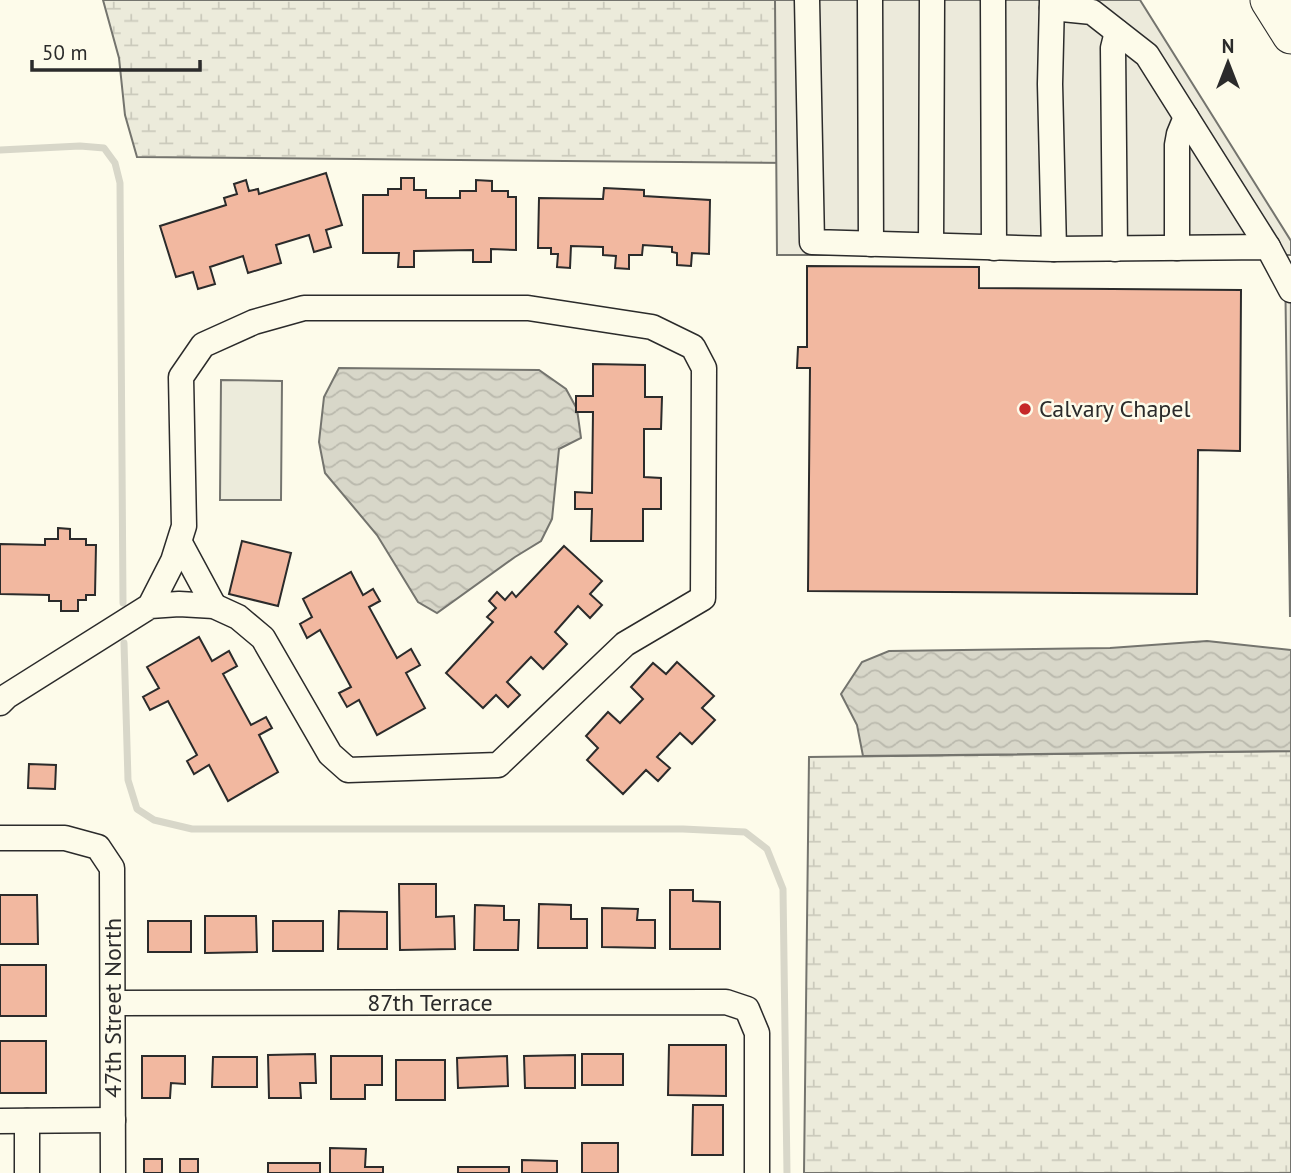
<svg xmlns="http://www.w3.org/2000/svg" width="1291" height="1173" font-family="'PT Sans',sans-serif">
	<defs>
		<pattern id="wetland-marsh" width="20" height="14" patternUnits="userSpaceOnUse" patternTransform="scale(1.75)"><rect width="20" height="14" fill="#ecebdb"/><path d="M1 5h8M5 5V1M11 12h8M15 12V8" fill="none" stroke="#cbcabc"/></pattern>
		<pattern id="water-waves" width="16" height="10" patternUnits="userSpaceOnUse" patternTransform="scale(1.75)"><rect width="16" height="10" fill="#d8d7c9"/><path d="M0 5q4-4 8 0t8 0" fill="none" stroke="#bab9ad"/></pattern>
	</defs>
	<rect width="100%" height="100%" fill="#fdfbea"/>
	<g fill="url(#wetland-marsh)" stroke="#74746e" stroke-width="2">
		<path d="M103,0H792L796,163L137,157L125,115L119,58Z"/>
		<path d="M1291,751V1173H804L809,757Z"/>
	</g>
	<path fill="#ecebdb" stroke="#74746e" stroke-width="2" d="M221,380L282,381L281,500H220Z"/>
	<g fill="#eceadb" stroke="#74746e" stroke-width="2">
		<path d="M775,0H1140L1291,241V255H777Z"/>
		<path d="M1285,263H1291L1290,617Z"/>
	</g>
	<g fill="url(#water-waves)" stroke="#74746e" stroke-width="2">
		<path d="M339,368L539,370L566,389L577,409L581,438L559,449L552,519L541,541L515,557L437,613L418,602L377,535L325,473L319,442L324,397Z"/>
		<path d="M1207,641L1291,650V751L863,756L857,725L841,694L862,662L889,651L1110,648Z"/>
	</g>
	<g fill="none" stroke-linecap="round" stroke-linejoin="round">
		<g stroke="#d8d7c9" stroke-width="7">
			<path d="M0,150L80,146L104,148L115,163L120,183L123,603"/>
			<path d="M124,643L128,780L137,809L154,820L192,829H683L745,832L767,849L783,889L787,1173"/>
		</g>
	</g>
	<g fill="#f2b8a0" stroke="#2b2b2b" stroke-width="2">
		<path d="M326,173L342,225L326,230L331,247L314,252L309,235L276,245L281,263L248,273L243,256L210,267L215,284L198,289L193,272L176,277L160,226L226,205L224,198L237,194L234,184L246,180L249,191L258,189L259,194Z"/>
		<path d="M401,178H414V190H426V198H460V191H476V180L492,181V191H508V197H516V250L491,249V262H473V250L414,251V267H398L399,253H363V195H388V189H401Z"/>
		<path d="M604,188L644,190V196L710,200L709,254L692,253L691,266L677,265V253L672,252V247L643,245L642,255H629V269L615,268L616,256L603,255V247L571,246L570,268L557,267L558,254H551V248H538L539,198L603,199Z"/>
		<path d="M807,266L979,267V288L1241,290L1240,451L1198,450L1197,594L808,591L810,368H797L798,347H807Z"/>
		<path d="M593,364L645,365V397H662L661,429H644V477L661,478V509H643V541H591L592,509H575V492L592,493L593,412H576V396H593Z"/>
		<path d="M58,528L70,529V539H86V545H96L95,595H86V600H78V611H61V601H49V595L0,594V544L45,545V539H58Z"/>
		<path d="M242,541L291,553L278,606L229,594Z"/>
		<path d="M564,546L602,581L590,594L602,605L590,618L578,606L555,632L567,644L543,669L531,657L507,682L520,695L508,707L496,695L483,708L446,673L493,622L487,617L496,608L489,601L497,592L505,600L512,592L516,597Z"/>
		<path d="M351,572L363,595L373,589L380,601L369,607L397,658L411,649L420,665L406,673L425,708L377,735L359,700L347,707L339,693L351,687L320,630L307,638L300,624L312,617L303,599Z"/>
		<path d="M199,637L212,661L229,651L237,666L223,674L251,725L266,717L272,728L259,735L278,772L228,801L209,765L194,774L187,761L197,755L168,701L150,710L143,697L159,688L147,667Z"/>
		<path d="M677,662L714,696L702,708L715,720L692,744L680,733L657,757L670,768L658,781L646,770L623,794L587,760L598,748L586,736L608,712L620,723L643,699L631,687L653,663L666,674Z"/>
		<path d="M29,764L56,765L55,789L28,788Z"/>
		<path d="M399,884H436V917L454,916L455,949L400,950Z"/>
		<path d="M670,890H693V901L720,902V949H670Z"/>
		<path d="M0,895H37L38,944H0Z"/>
		<path d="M539,904L571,905V919H587V948H538Z"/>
		<path d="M475,905L504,906V920H519L518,950H474Z"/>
		<path d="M602,908L638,909L637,920H655V948L602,947Z"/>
		<path d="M339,911L387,912V949H338Z"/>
		<path d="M205,916H256L257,952L205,953Z"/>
		<rect x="148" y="921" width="43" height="31"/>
		<rect x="273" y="921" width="50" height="30"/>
		<rect x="0" y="965" width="46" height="51"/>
		<rect x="0" y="1041" width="46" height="52"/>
		<path d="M669,1045H726V1096L668,1095Z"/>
		<path d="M315,1054L316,1083H300L301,1098H269L268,1055Z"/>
		<rect x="582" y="1054" width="41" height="31"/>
		<path d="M575,1055V1088H525L524,1056Z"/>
		<path d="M142,1056H185V1084L171,1083L170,1098H142Z"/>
		<path d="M331,1056H382V1085H365V1099H331Z"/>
		<path d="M507,1056L508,1086L458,1088L457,1058Z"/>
		<path d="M213,1057H257V1087H212Z"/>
		<rect x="396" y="1060" width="49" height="40"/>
		<path d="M693,1105H723V1155H692Z"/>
		<rect x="582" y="1143" width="36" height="30"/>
		<path d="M330,1148L366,1149L365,1167H383V1173H330Z"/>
		<rect x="144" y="1159" width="18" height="14"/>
		<rect x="180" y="1159" width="18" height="14"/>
		<path d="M522,1160L557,1161V1173H522Z"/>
		<rect x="268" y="1163" width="52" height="10"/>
		<rect x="458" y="1167" width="51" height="6"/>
	</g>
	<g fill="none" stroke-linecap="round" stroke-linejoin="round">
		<defs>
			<g id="minor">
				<path d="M807,0L812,242L1054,249L1268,247L1291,290"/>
				<path d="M870,0L871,244"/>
				<path d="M993,0L994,248"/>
				<path d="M1052,0L1050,84L1054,249"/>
				<path d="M1052,8L1092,12L1147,55L1268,247"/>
				<path d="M931,245L932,0"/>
				<path d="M1177,248V145L1179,134L1186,117"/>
				<path d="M1115,249L1113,48L1117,32"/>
				<path d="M180,543L214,606"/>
				<path d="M0,703L7,696L150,606L173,561L184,526L181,377L203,345L254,322L304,308H528L652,327L693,347L704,368L703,598L625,644L498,765L348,770L330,754L263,638L238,617L214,606L179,604L150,606"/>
				<path d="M0,838H65L98,847L112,868L113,1173"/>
				<path d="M113,1003L726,1002L747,1009L757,1033V1173"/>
				<path d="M0,1121L113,1120"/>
				<path d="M27,1121V1173"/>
			</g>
			<path id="highway" d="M1269,0L1291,35"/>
		</defs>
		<use href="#minor" stroke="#2b2b2b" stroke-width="27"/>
		<use href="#highway" stroke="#2b2b2b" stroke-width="39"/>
		<use href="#minor" stroke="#fdfbea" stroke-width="24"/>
		<use href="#highway" stroke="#fdfbea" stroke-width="37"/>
	</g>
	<circle fill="#c62828" stroke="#fdfbea" stroke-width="2.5" cx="1025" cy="409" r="7"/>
	<g text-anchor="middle" stroke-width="5" stroke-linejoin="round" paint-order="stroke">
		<g font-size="24" fill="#2b2b2b" stroke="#fdfbea" text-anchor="start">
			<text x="1039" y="417">Calvary Chapel</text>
		</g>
		<g font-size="24" fill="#2b2b2b" stroke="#fdfbea">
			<text x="430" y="1011">87th Terrace</text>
			<text transform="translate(113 1008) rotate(-90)" y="8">47th Street North</text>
		</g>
	</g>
	<g transform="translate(1228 63)" stroke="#fdfbea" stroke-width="5" paint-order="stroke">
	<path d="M0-5L12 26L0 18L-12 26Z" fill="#2b2b2b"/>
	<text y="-10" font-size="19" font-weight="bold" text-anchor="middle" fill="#2b2b2b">N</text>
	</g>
	<path d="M32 60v10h168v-10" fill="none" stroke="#2b2b2b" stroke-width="3.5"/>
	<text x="42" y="60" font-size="21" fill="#2b2b2b" stroke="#fdfbea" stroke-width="5" paint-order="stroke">50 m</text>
</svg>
